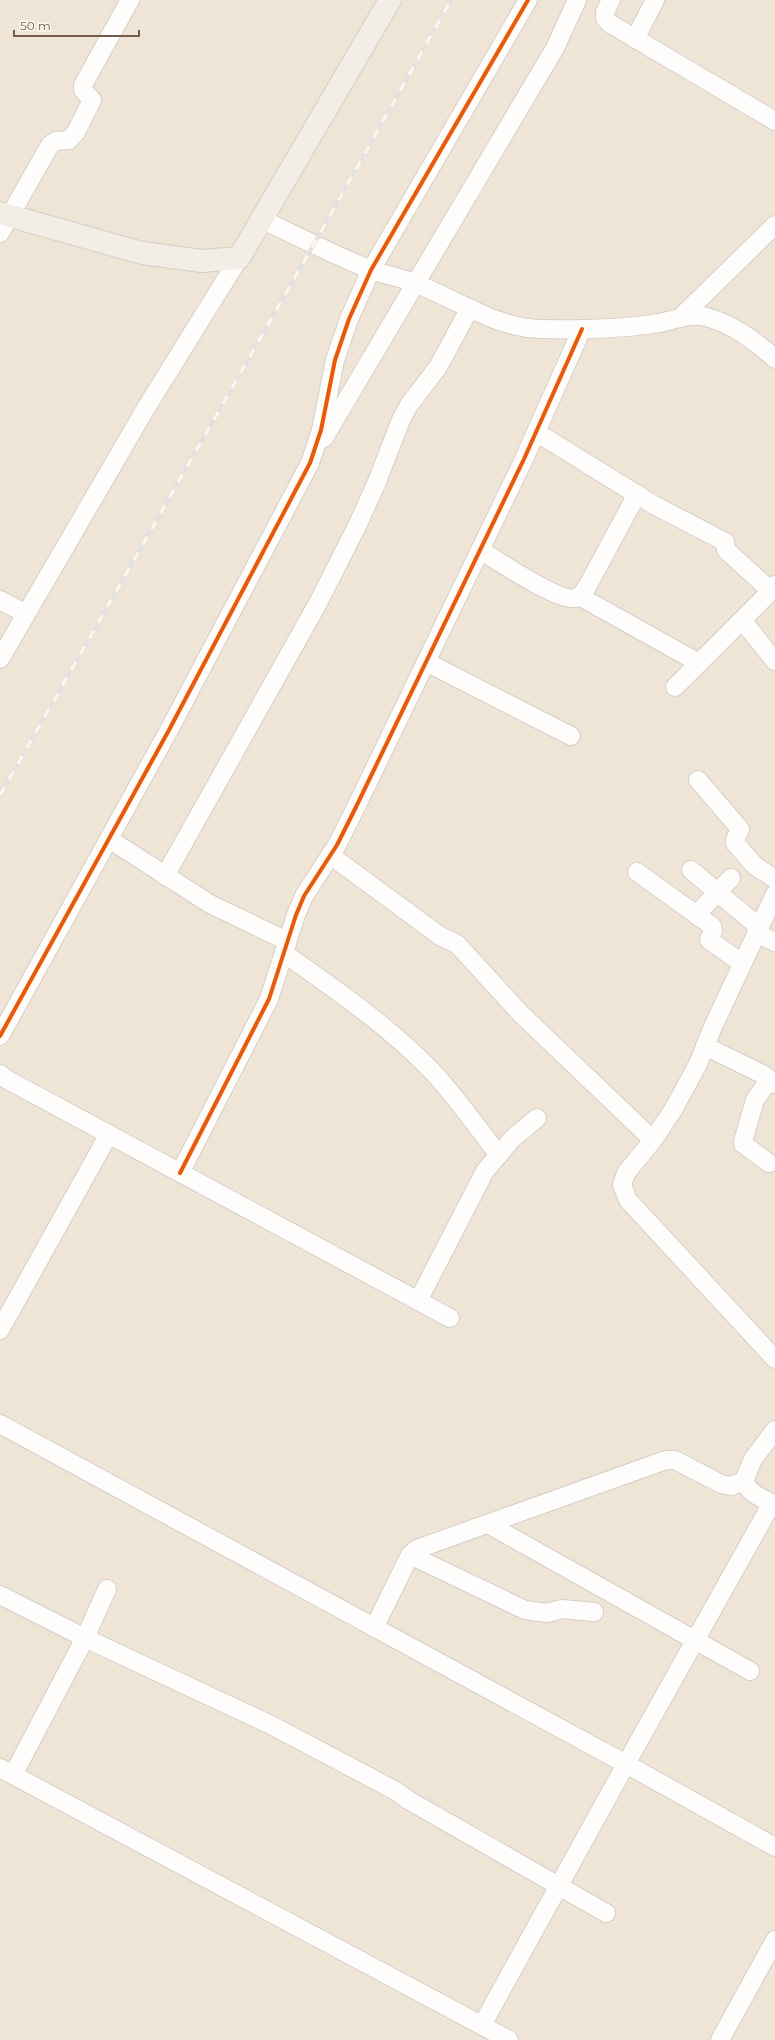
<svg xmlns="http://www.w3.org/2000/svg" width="775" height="2040" font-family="Montserrat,sans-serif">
	<rect width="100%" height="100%" fill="#f6f2e9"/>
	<rect fill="#efe5d7" x="0" y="0" width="775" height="2040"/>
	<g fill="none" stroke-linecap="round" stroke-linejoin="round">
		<defs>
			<g id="minor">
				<path d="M611,0L605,12V18L609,23L775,121"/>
				<path d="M635,39L655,0"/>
				<path d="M261,219C297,236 334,255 371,270C385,275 400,277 414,283C454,298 498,329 541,329C579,330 622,329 659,323C674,320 691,313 706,317C731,323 757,342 775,359"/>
				<path d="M0,233L50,145L56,141L69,140L76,132L92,100L83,90V85L130,0"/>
				<path d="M681,317L775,225"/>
				<path d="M536,432L652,504L725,542L726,550L771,591"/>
				<path d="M324,438L555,48L577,0"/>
				<path d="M480,550C496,560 561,603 576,598C582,596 584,591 587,587L637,494"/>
				<path d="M579,596L699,663"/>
				<path d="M0,600L26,614"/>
				<path d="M742,620L775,661"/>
				<path d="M0,659L146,408L239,258"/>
				<path d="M426,662L571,736"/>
				<path d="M675,687L771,591L775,585"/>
				<path d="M698,780L740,829L735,840V843L755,866L775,879"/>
				<path d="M109,839L210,904L287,941"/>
				<path d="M330,855L440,936L457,944L521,1014L653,1140"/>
				<path d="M691,870L759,927"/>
				<path d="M637,872L712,926L713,931L709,940L742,963"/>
				<path d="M165,876L318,603L358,524L376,484L401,420L409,405L438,367L470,308"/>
				<path d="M775,894L712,1029L698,1064L673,1110L653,1140L626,1173L622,1185L628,1200L775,1359"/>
				<path d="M696,915L731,878"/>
				<path d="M756,933L775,942"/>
				<path d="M284,953C334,989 386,1024 430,1069C455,1095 476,1126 499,1155"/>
				<path d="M0,1036L169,730L310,463L321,430L335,360L349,319L371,270L528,0"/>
				<path d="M705,1046L764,1075L775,1084"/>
				<path d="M0,1074L6,1079L450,1318"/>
				<path d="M769,1163L743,1144V1141L755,1100L769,1080"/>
				<path d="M180,1173L269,999L296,915L304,896L337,845L355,809L524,459L582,329"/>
				<path d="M418,1301L485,1171L512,1139L537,1118"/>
				<path d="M0,1330L109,1134"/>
				<path d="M0,1424L626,1764L775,1847"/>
				<path d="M775,1430L753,1459L744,1481C750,1495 763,1498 775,1505"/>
				<path d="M488,1524L750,1671"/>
				<path d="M410,1555L525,1610L547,1613L562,1609L594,1612"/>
				<path d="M0,1595L85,1638L271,1725L394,1790L410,1801L606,1913"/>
				<path d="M374,1628L410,1555L417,1549L666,1460H675L721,1484L731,1486L744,1481"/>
				<path d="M0,1768L509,2040"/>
				<path d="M13,1775L85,1638L107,1589"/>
				<path d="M482,2025L626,1764L772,1503"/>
				<path d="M720,2040L775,1940"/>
			</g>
			<path id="major" d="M0,213L142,253L202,261L239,258L390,0"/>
		</defs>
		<use href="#minor" stroke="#d5cfc8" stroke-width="20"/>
		<use href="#major" stroke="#d5cdc5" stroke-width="24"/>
		<use href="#minor" stroke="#fefdfc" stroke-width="18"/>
		<use href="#major" stroke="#f2eee5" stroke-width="22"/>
		<defs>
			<path id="rail" d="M0,795L314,244L451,0"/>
		</defs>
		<use href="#rail" stroke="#e4e1e4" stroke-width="4.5"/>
		<use href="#rail" stroke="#fef8ea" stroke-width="3" stroke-dasharray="9" stroke-linecap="butt"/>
		<defs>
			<g id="cycleway">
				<path d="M0,1036L169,730L310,463L321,430L335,360L349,319L371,270L528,0"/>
				<path d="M180,1173L269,999L296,915L304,896L337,845L355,809L524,459L582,329"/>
			</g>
		</defs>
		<use href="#cycleway" stroke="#fef8ea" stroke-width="6"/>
		<use href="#cycleway" stroke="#e8590c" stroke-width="4"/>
	</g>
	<path d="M14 30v6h125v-6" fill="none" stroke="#725c4b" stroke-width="2"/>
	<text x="20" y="30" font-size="12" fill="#725c4b" stroke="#fef8ea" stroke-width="3" paint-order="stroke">50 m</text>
</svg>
